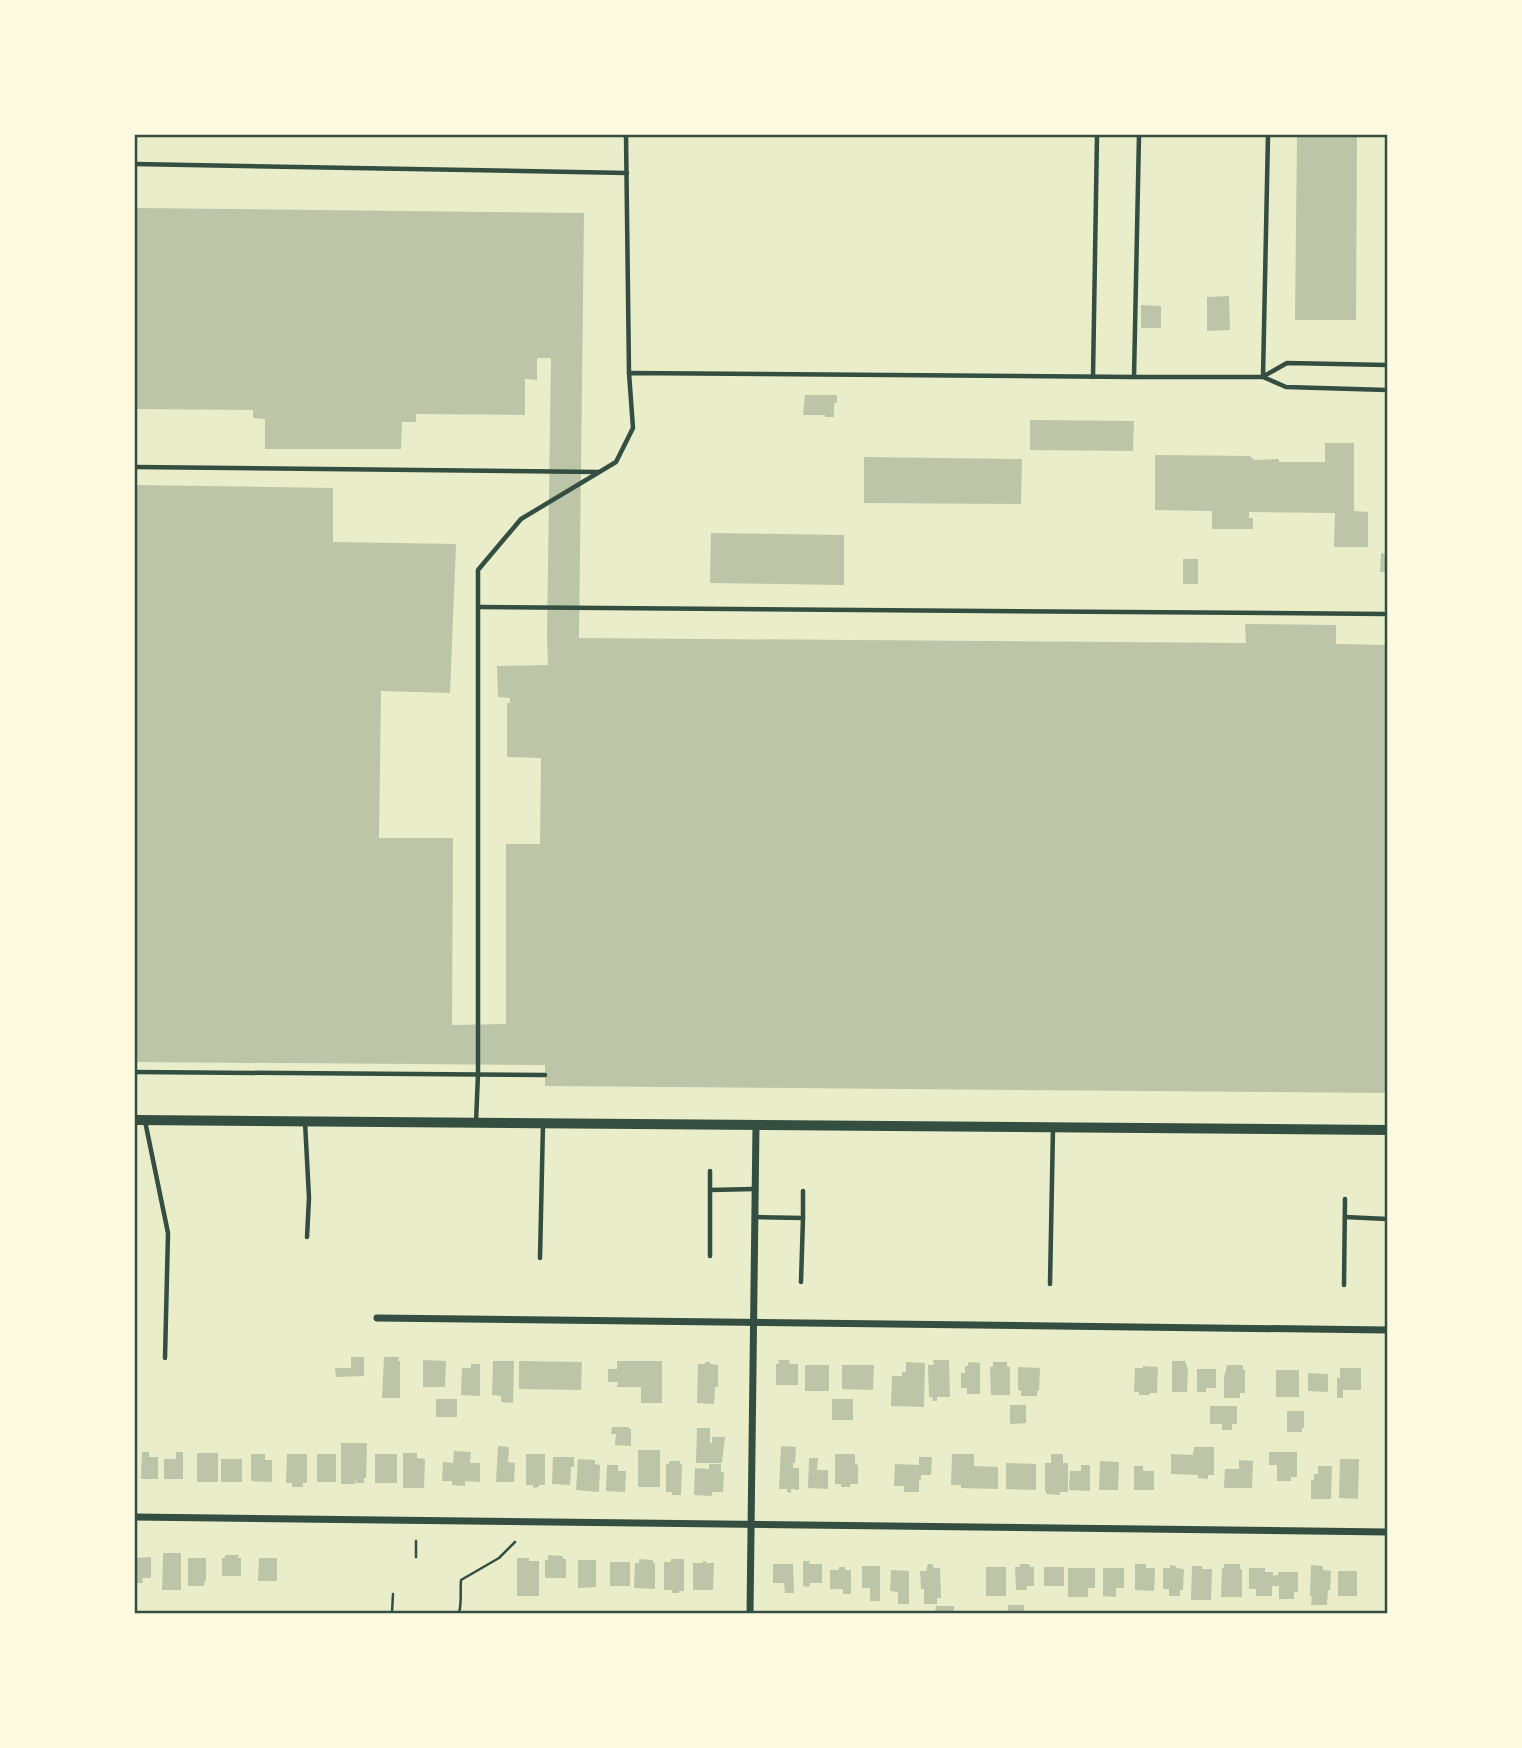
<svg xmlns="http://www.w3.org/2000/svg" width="1522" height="1748" font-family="'Asap Condensed',sans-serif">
	<rect width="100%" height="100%" fill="#e9edc9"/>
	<g fill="#bcc5a7">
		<path d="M1297,135H1357L1356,320H1295Z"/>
		<path d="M135,208L584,213L579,638L1246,643L1245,624L1336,625V644L1387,645V1093L545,1086V1065L135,1062V485L333,488V542L456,544L450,693L381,691L379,838H453L452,1025L506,1024V844H540L541,758L507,757V703H510V698L498,697L497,666L548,665L547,637L551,358H537V380L525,379V415L416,414V422H402L401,449H265V419L253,418V410L135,409Z"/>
		<path d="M1229,296L1230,330L1207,331V297Z"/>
		<path d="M1141,305L1161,306V328H1141Z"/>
		<path d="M805,395H837V403H834V417H825V415H803Z"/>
		<path d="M1030,420L1134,421L1133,451L1030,450Z"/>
		<path d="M1325,443H1354V511L1368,512V547H1334L1335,513L1249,512V518H1253V529H1212V511L1155,510V455L1250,456L1254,460L1279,459V462H1325Z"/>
		<path d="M864,457L1022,459L1021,504L864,503Z"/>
		<path d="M711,533L844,535V585L710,583Z"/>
		<path d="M1381,553L1387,554V572H1380Z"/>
		<rect x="1183" y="559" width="15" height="25"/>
		<path d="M351,1357H364V1376L336,1377L335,1368H351Z"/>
		<path d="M384,1357H399L398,1361H400V1398H382Z"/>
		<path d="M423,1360L446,1361L445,1387H423Z"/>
		<path d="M778,1360H789L790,1364H798V1385H776V1364H779Z"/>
		<path d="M933,1360H949L950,1397H937V1401H933L932,1397H929L928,1365H934Z"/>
		<path d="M493,1361H514L513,1403L501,1402V1396L492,1395Z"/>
		<path d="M519,1361L582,1362L581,1390L519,1389Z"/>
		<path d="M617,1361H662V1403H641V1387H617L618,1382H608V1369H617Z"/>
		<path d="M1172,1361H1185L1188,1370L1187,1392H1172Z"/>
		<path d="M705,1362H710V1364L718,1365V1387H715L714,1404L697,1403L698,1364H705Z"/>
		<path d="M906,1362L925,1363L924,1407L891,1406L892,1376H902V1372H906Z"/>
		<path d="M968,1362L980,1363V1394H967V1388H961V1373H965V1366H968Z"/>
		<path d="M993,1362H1007V1367H1010V1395H991L990,1367H993Z"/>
		<path d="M471,1364H480V1396L461,1395L462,1368H471Z"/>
		<rect x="805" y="1365" width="24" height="26"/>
		<path d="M842,1365H874L873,1390L842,1389Z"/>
		<path d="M1227,1365H1243V1370L1245,1369V1393H1240V1398H1224V1377Z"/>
		<path d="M1143,1366L1158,1367L1157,1393H1150L1149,1395H1139V1392H1134L1135,1368H1143Z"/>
		<path d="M1018,1367L1040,1368L1039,1391H1037V1396H1021V1391L1018,1390Z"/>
		<path d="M1340,1368H1361V1390H1343V1398H1337V1378H1340Z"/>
		<path d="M1197,1369H1216V1388H1206V1392H1197Z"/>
		<rect x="1276" y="1370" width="23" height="27"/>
		<path d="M1308,1373L1328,1374V1392L1308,1391Z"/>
		<rect x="436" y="1399" width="21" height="18"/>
		<rect x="832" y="1399" width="21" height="21"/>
		<path d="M1010,1405H1026V1423L1010,1424Z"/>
		<path d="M1210,1406H1237V1424H1232V1430H1222V1424H1210Z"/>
		<path d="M1287,1411H1304V1428L1302,1427V1432H1287Z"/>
		<path d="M612,1427H629V1429H631V1446L615,1445L616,1434H611Z"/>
		<path d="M697,1428H710V1443H712V1437H725L722,1463H696Z"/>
		<path d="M341,1443H367L366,1478H364V1483H356V1477L355,1484H341Z"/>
		<path d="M498,1446L509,1447L508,1462L515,1463L514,1482H496Z"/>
		<path d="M781,1446L796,1447L795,1463H793V1468H799V1490L791,1489V1493L787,1492V1489H779Z"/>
		<path d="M1194,1447H1214V1475H1208V1479L1198,1478V1475L1171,1474V1454L1193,1455Z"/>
		<rect x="638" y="1450" width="22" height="37"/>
		<path d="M454,1451L471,1452L470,1463H480V1482L465,1481V1486L452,1485V1481H442L443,1462L453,1463Z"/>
		<path d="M142,1452H149V1457H158V1479H141Z"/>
		<path d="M176,1452H183V1479H164V1459H176Z"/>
		<path d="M1269,1452H1297V1477H1291V1481H1277V1465H1269Z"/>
		<rect x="197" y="1453" width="21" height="29"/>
		<path d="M403,1453H417V1458L425,1459L424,1488H403Z"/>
		<path d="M251,1454H265V1460H272V1482L251,1481Z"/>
		<path d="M287,1454H307V1483H303V1487H292V1483H286Z"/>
		<rect x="317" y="1454" width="19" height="28"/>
		<rect x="375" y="1454" width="22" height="29"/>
		<path d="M526,1454H545V1485H539V1487L533,1488V1485H526Z"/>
		<path d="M835,1454H855V1464L858,1465V1484H850V1487H841V1484H835Z"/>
		<path d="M952,1454H974V1466L998,1467V1489L961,1488V1485H951Z"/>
		<path d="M1051,1454H1063V1463H1068V1492H1060V1495L1046,1494V1491H1045V1463H1051Z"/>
		<path d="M553,1457H574V1467H571V1468L570,1485L552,1484Z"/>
		<path d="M919,1457H932L931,1475H921V1480L919,1479V1492H904V1486H894L895,1464L919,1465Z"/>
		<path d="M809,1458H818L817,1470H828V1489L808,1488Z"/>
		<rect x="221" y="1459" width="21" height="23"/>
		<path d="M578,1459L595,1460V1464L600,1465L599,1492L576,1490Z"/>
		<path d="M1340,1459H1359L1358,1499L1339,1498Z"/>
		<path d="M1239,1460L1253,1461L1252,1488H1224L1225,1469H1239Z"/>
		<path d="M669,1461H680V1464H682L681,1495H672V1492H666V1464H669Z"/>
		<path d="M1100,1461L1119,1462L1118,1490H1099Z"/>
		<path d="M1006,1463L1036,1464V1490L1006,1489Z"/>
		<path d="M709,1464H721V1472H724L723,1492H712V1496L694,1495L695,1468L709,1469Z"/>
		<path d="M607,1465H618V1471H626L625,1492L606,1491Z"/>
		<path d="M1081,1465H1090V1491L1069,1490L1070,1471H1081Z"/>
		<path d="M1134,1466H1143V1471H1154V1490H1134Z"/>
		<path d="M1318,1466H1332L1331,1499H1311V1480H1314V1474H1318Z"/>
		<path d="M163,1553H181V1590H162Z"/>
		<path d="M225,1555H239L238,1558H241V1576H222V1558H225Z"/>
		<path d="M548,1555L563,1556V1559H566V1578H545V1560H548Z"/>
		<path d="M151,1557V1578H142L143,1583H135V1558Z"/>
		<path d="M188,1558H206V1581H205L204,1586H188Z"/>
		<path d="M259,1558H277V1581H258Z"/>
		<path d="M517,1558H529V1561H539V1596H517Z"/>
		<path d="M639,1559L653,1560V1563H655V1589L634,1588L635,1563H639Z"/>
		<path d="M671,1559H684V1591H679V1593H672V1590H664V1562H671Z"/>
		<path d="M578,1560H596V1587L578,1588Z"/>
		<path d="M703,1561H706V1563H714L713,1590H693V1563H703Z"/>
		<path d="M803,1561H810L809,1564H822V1583H810L809,1587L803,1586Z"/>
		<rect x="610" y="1562" width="20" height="24"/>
		<path d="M773,1564H793L794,1593H785L784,1583H773Z"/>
		<path d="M928,1564H932L934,1568H940L941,1598H937V1604H924V1589H921L920,1571H926Z"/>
		<path d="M1020,1564H1029L1030,1567H1034V1586H1027V1590H1016L1015,1567H1020Z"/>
		<path d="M1135,1564H1146V1568H1155L1154,1591L1135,1590Z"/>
		<path d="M1224,1564H1240V1569H1242V1597H1221L1222,1568H1224Z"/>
		<path d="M1170,1565L1176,1566V1568L1184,1569L1183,1590H1180V1596H1169V1589H1163V1568H1170Z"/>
		<path d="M1311,1565L1323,1566V1570L1331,1571L1330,1590H1328L1327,1605H1311L1312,1596H1310Z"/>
		<path d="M862,1566H880V1601H870V1588H862Z"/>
		<path d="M1192,1566H1202V1569H1212L1211,1600H1191Z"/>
		<path d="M839,1567H845V1570H851V1594H843V1589H830V1570H839Z"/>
		<rect x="986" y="1567" width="20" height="29"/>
		<rect x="1044" y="1567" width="20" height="19"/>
		<path d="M1068,1568H1095V1588H1088V1597H1068Z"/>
		<path d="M1103,1568H1124V1588H1116V1597L1103,1596Z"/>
		<path d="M1249,1568H1265V1572H1273V1576L1278,1575V1572H1298V1592H1294V1599H1279V1586H1272V1596H1256V1589H1249Z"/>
		<path d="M891,1570L909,1571V1604H898V1592L890,1591Z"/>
		<rect x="1338" y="1571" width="19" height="25"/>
		<rect x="1008" y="1605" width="16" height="8"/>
		<path d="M936,1606H954V1613H935Z"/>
	</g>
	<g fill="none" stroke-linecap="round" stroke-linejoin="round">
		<g stroke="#344e41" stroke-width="2.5">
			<path d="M416,1557V1541"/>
			<path d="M392,1613L393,1594"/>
			<path d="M459,1613C462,1602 460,1591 461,1580L499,1558L515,1542"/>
		</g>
		<g stroke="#344e41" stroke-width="4.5">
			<path d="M626,135L629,373"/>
			<path d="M1139,135L1134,377H1263L1286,387L1387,390"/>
			<path d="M135,164L627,173"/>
			<path d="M1264,376L1287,363L1387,365"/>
			<path d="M1093,377L1097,135"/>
			<path d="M1263,377L1268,135"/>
			<path d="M135,467L599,472"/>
			<path d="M478,607L1387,614"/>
			<path d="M135,1072L545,1075"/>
			<path d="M145,1121L168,1233L165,1358"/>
			<path d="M305,1122L309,1198L307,1237"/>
			<path d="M476,1122L478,1074V570L521,519L616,462L633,428L629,373L1134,377"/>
			<path d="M710,1190L755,1189"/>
			<path d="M755,1217L803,1218V1191"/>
			<path d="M1345,1217L1387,1219"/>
			<path d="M710,1256V1171"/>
			<path d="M540,1258L543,1124"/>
			<path d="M801,1282L803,1218"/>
			<path d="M1050,1284L1053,1128"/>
			<path d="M1344,1285L1345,1199"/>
		</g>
		<g stroke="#344e41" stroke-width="7">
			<path d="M377,1318L1387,1330"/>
			<path d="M135,1517L1387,1532"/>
			<path d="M750,1613L756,1125"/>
		</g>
		<path stroke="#344e41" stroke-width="10" d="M135,1120L1387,1130"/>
	</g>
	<rect width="1522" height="1748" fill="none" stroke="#fefae0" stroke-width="273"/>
	<rect x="136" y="136" width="1250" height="1476" fill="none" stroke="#344e41" stroke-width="2.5"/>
</svg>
